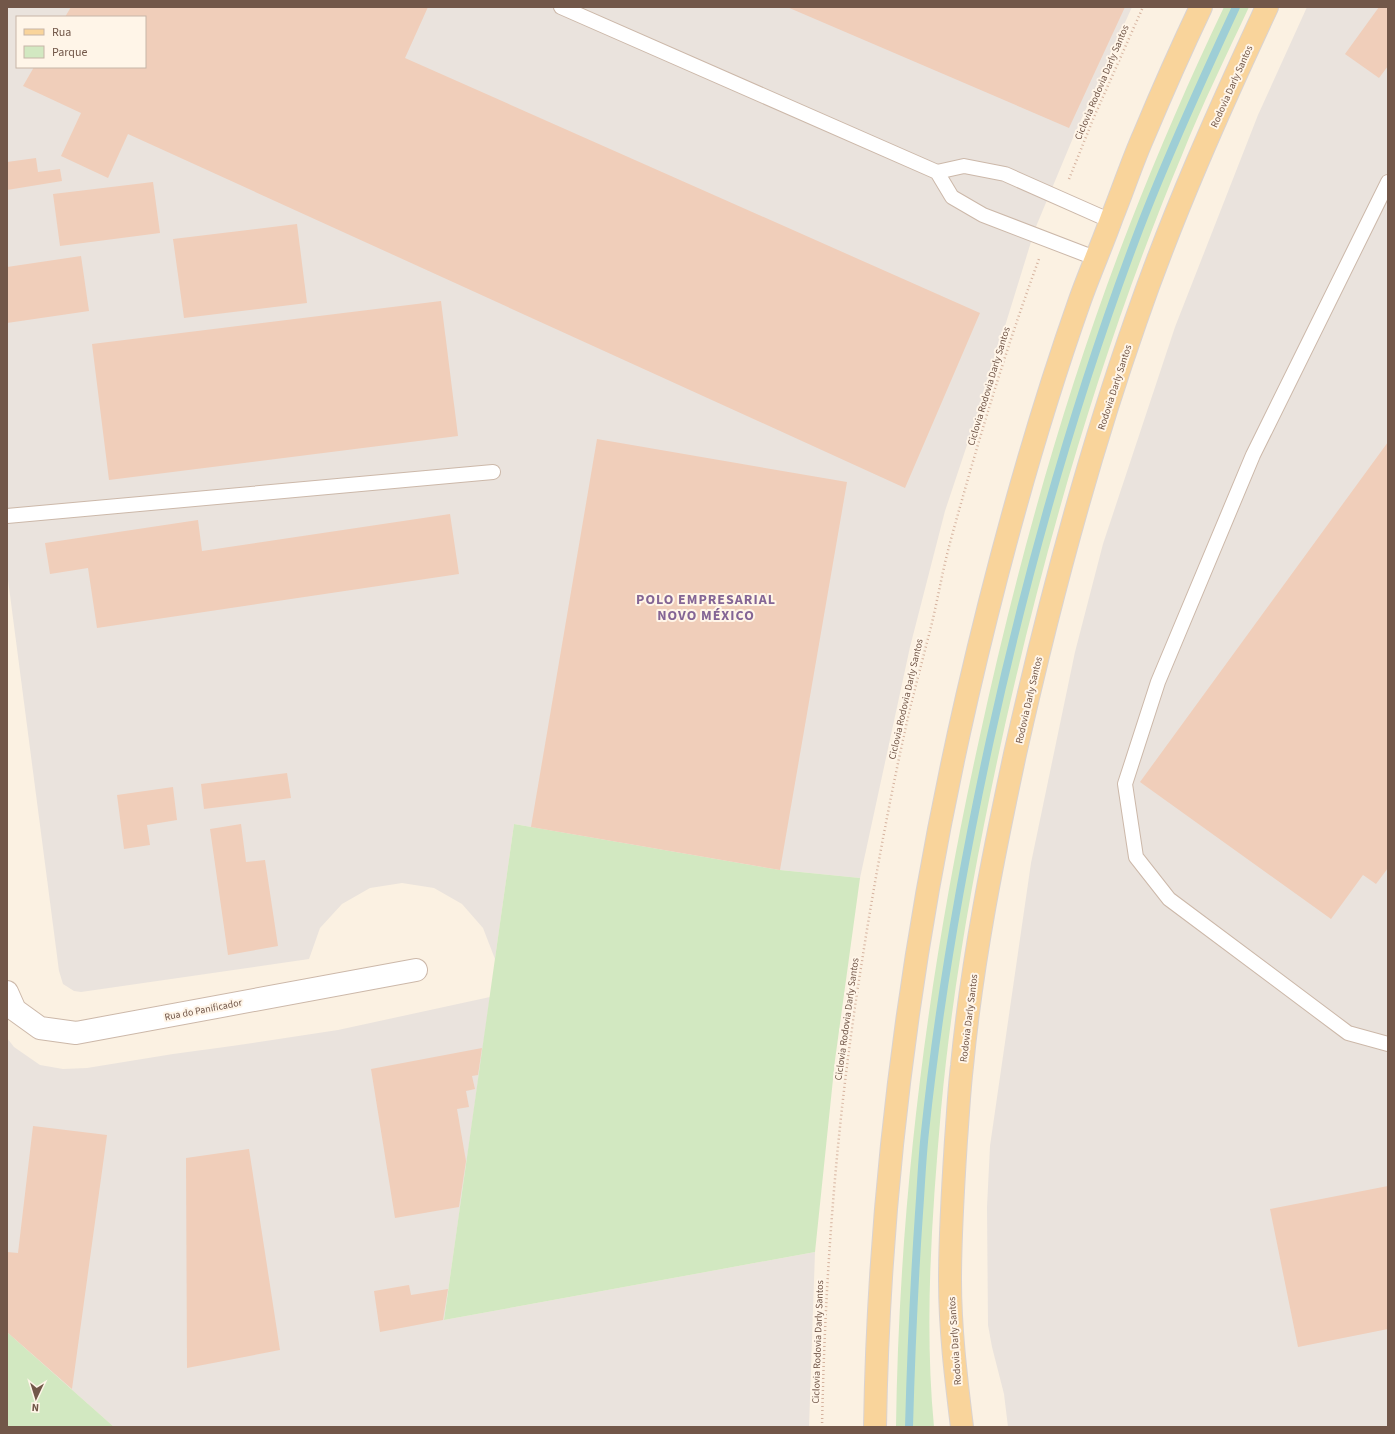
<svg xmlns="http://www.w3.org/2000/svg" width="1395" height="1434" font-family="'Source Sans 3',sans-serif">
	<rect width="100%" height="100%" fill="#fbf1e2"/>
	<g fill="#eae3dd" fill-rule="evenodd">
		<path d="M7,7H1132L1075,133L1035,229L984,394L945,511L910,647L860,878L780,870L514,824L495,959L483,928L462,904L434,888L402,883L370,888L342,904L320,928L309,959L81,992L74,991L63,984L59,971L7,572ZM17,17H145V67H17Z"/>
		<path d="M1307,7H1388V1427H1008L1004,1394L992,1347L988,1325L987,1207L990,1146L1031,863L1075,652L1103,544L1175,327L1258,115Z"/>
		<path d="M490,997L444,1320L815,1252L809,1427H114L7,1332V1038L14,1047L40,1065L63,1069L87,1068L173,1054L232,1046L338,1030Z"/>
	</g>
	<g fill="#d2e8c1">
		<path d="M1224,7H1249C1226,56 1202,105 1182,155C1105,339 1049,530 1005,725C977,852 953,980 941,1110C932,1216 924,1321 934,1427H896C899,1195 929,966 979,740C1017,565 1065,391 1130,224C1159,150 1190,78 1224,7Z"/>
		<path d="M514,824L780,870L860,878L835,1060L815,1252L444,1320Z"/>
		<path d="M7,1332L114,1427H7Z"/>
	</g>
	<g fill="none" stroke-linecap="round" stroke-linejoin="round">
		<path stroke="#9eced6" stroke-width="8" d="M909,1427C911,1356 914,1285 919,1213C921,1186 922,1159 925,1132C939,1000 962,869 990,740C1028,567 1076,396 1139,230C1168,154 1202,80 1236,7"/>
	</g>
	<g fill="#f0ceba">
		<path d="M71,7H428L405,58L980,313L905,488L128,134L108,178L61,156L81,113L23,86L34,67H145V17H65Z"/>
		<path d="M787,7H1125L1069,128Z"/>
		<path d="M1379,7H1388V66L1379,78L1345,54Z"/>
		<path d="M36,158L38,172L60,169L62,181L7,190V162Z"/>
		<path d="M153,182L160,233L60,246L53,194Z"/>
		<path d="M297,224L307,303L184,318L173,239Z"/>
		<path d="M81,256L89,311L7,323V267Z"/>
		<path d="M441,301L458,436L109,480L92,344Z"/>
		<path d="M597,439L847,482L780,870L531,827Z"/>
		<path d="M1388,442V868L1376,884L1363,875L1331,919L1140,782Z"/>
		<path d="M450,514L459,574L97,628L88,568L50,574L45,543L198,520L202,551Z"/>
		<path d="M287,773L291,798L204,809L201,784Z"/>
		<path d="M173,787L177,820L147,825L150,845L124,849L117,795Z"/>
		<path d="M241,824L246,862L265,860L278,946L228,955L210,829Z"/>
		<path d="M482,1048L478,1075L472,1076L475,1089L466,1091L469,1107L457,1109L466,1161L459,1207L395,1218L371,1069Z"/>
		<path d="M33,1126L107,1135L72,1389L7,1332V1252L18,1253Z"/>
		<path d="M249,1149L280,1350L187,1368L186,1158Z"/>
		<path d="M1388,1186V1329L1298,1347L1270,1209Z"/>
		<path d="M409,1285L411,1295L448,1289L443,1320L380,1332L374,1291Z"/>
	</g>
	<g fill="none" stroke-linecap="round" stroke-linejoin="round">
		<defs>
			<g id="lane">
				<path d="M561,7L937,172L952,197L983,215L1095,258"/>
				<path d="M937,172L964,166L1005,174L1111,221"/>
				<path d="M1388,182L1253,455L1158,682L1125,784L1136,857L1169,899L1348,1033L1388,1044"/>
				<path d="M7,516L493,472"/>
			</g>
			<path id="street" d="M7,992L15,1010L40,1028L76,1033L416,970"/>
			<g id="primary">
				<path d="M875,1427C879,1181 912,937 967,697C998,563 1034,430 1080,300C1090,272 1102,245 1112,217C1123,190 1132,162 1144,135C1162,92 1181,49 1201,7"/>
				<path d="M962,1427C956,1378 950,1329 950,1280C950,1233 953,1187 956,1140C958,1115 959,1091 962,1066C972,961 993,857 1015,754C1048,607 1086,462 1136,320C1173,213 1219,110 1267,7"/>
			</g>
		</defs>
		<use href="#lane" stroke="#ccb8a9" stroke-width="16"/>
		<use href="#street" stroke="#ccb8a9" stroke-width="24"/>
		<use href="#primary" stroke="#dad3d0" stroke-width="24"/>
		<g stroke="#d5b29e" stroke-width="2.5" stroke-dasharray="1 3" stroke-linecap="butt">
			<path d="M1069,179L1094,117L1143,7"/>
			<path d="M822,1427C825,1271 837,1115 862,961C875,877 891,792 910,708C917,681 924,654 931,627C938,598 943,568 951,539C977,445 1005,351 1039,259"/>
		</g>
		<use href="#lane" stroke="#fff" stroke-width="14"/>
		<use href="#street" stroke="#fff" stroke-width="22"/>
		<use href="#primary" stroke="#f9d49b" stroke-width="22"/>
	</g>
	<g text-anchor="middle" stroke-width="4" stroke-linejoin="round" paint-order="stroke">
		<g font-size="10" fill="#725749" stroke="#fff5e8">
			<text transform="translate(1101 82) rotate(-67)" y="4">Ciclovia Rodovia Darly Santos</text>
			<text transform="translate(1231 86) rotate(-66)" y="4">Rodovia Darly Santos</text>
			<text transform="translate(988 386) rotate(-73)" y="4">Ciclovia Rodovia Darly Santos</text>
			<text transform="translate(1114 387) rotate(-72)" y="4">Rodovia Darly Santos</text>
			<text transform="translate(905 699) rotate(-77)" y="4">Ciclovia Rodovia Darly Santos</text>
			<text transform="translate(1028 700) rotate(-77)" y="4">Rodovia Darly Santos</text>
			<text transform="translate(203 1009) rotate(-11)" y="4">Rua do Panificador</text>
			<text transform="translate(968 1018) rotate(-83)" y="4">Rodovia Darly Santos</text>
			<text transform="translate(846 1019) rotate(-82)" y="4">Ciclovia Rodovia Darly Santos</text>
			<text transform="translate(954 1341) rotate(-94)" y="4">Rodovia Darly Santos</text>
			<text transform="translate(817 1342) rotate(-88)" y="4">Ciclovia Rodovia Darly Santos</text>
		</g>
		<g font-size="14" font-weight="bold" letter-spacing="1" fill="#846595" stroke="#fff5e8">
			<text x="706" y="604">POLO EMPRESARIAL<tspan x="706" dy="16">NOVO MÉXICO</tspan></text>
		</g>
	</g>
	<rect width="1395" height="1434" fill="none" stroke="#725749" stroke-width="16"/>
	<rect x="16" y="16" width="130" height="52" fill="#fff5e8" stroke="#c7b6a8"/>
	<rect x="24" y="29" width="20" height="6" fill="#f9d49b" stroke="#c7b6a8"/>
	<text x="52" y="36" font-size="12" fill="#725749">Rua</text>
	<rect x="24" y="46" width="20" height="12" fill="#d2e8c1" stroke="#c7b6a8"/>
	<text x="52" y="56" font-size="12" fill="#725749">Parque</text>
	<g transform="translate(36 1398) rotate(184)" stroke="#fff5e8" stroke-width="3" paint-order="stroke">
	<path d="M0-3L7 15L0 10L-7 15Z" fill="#725749"/>
	<text y="-6" font-size="11" font-weight="bold" text-anchor="middle" fill="#725749">N</text>
	</g>
</svg>
